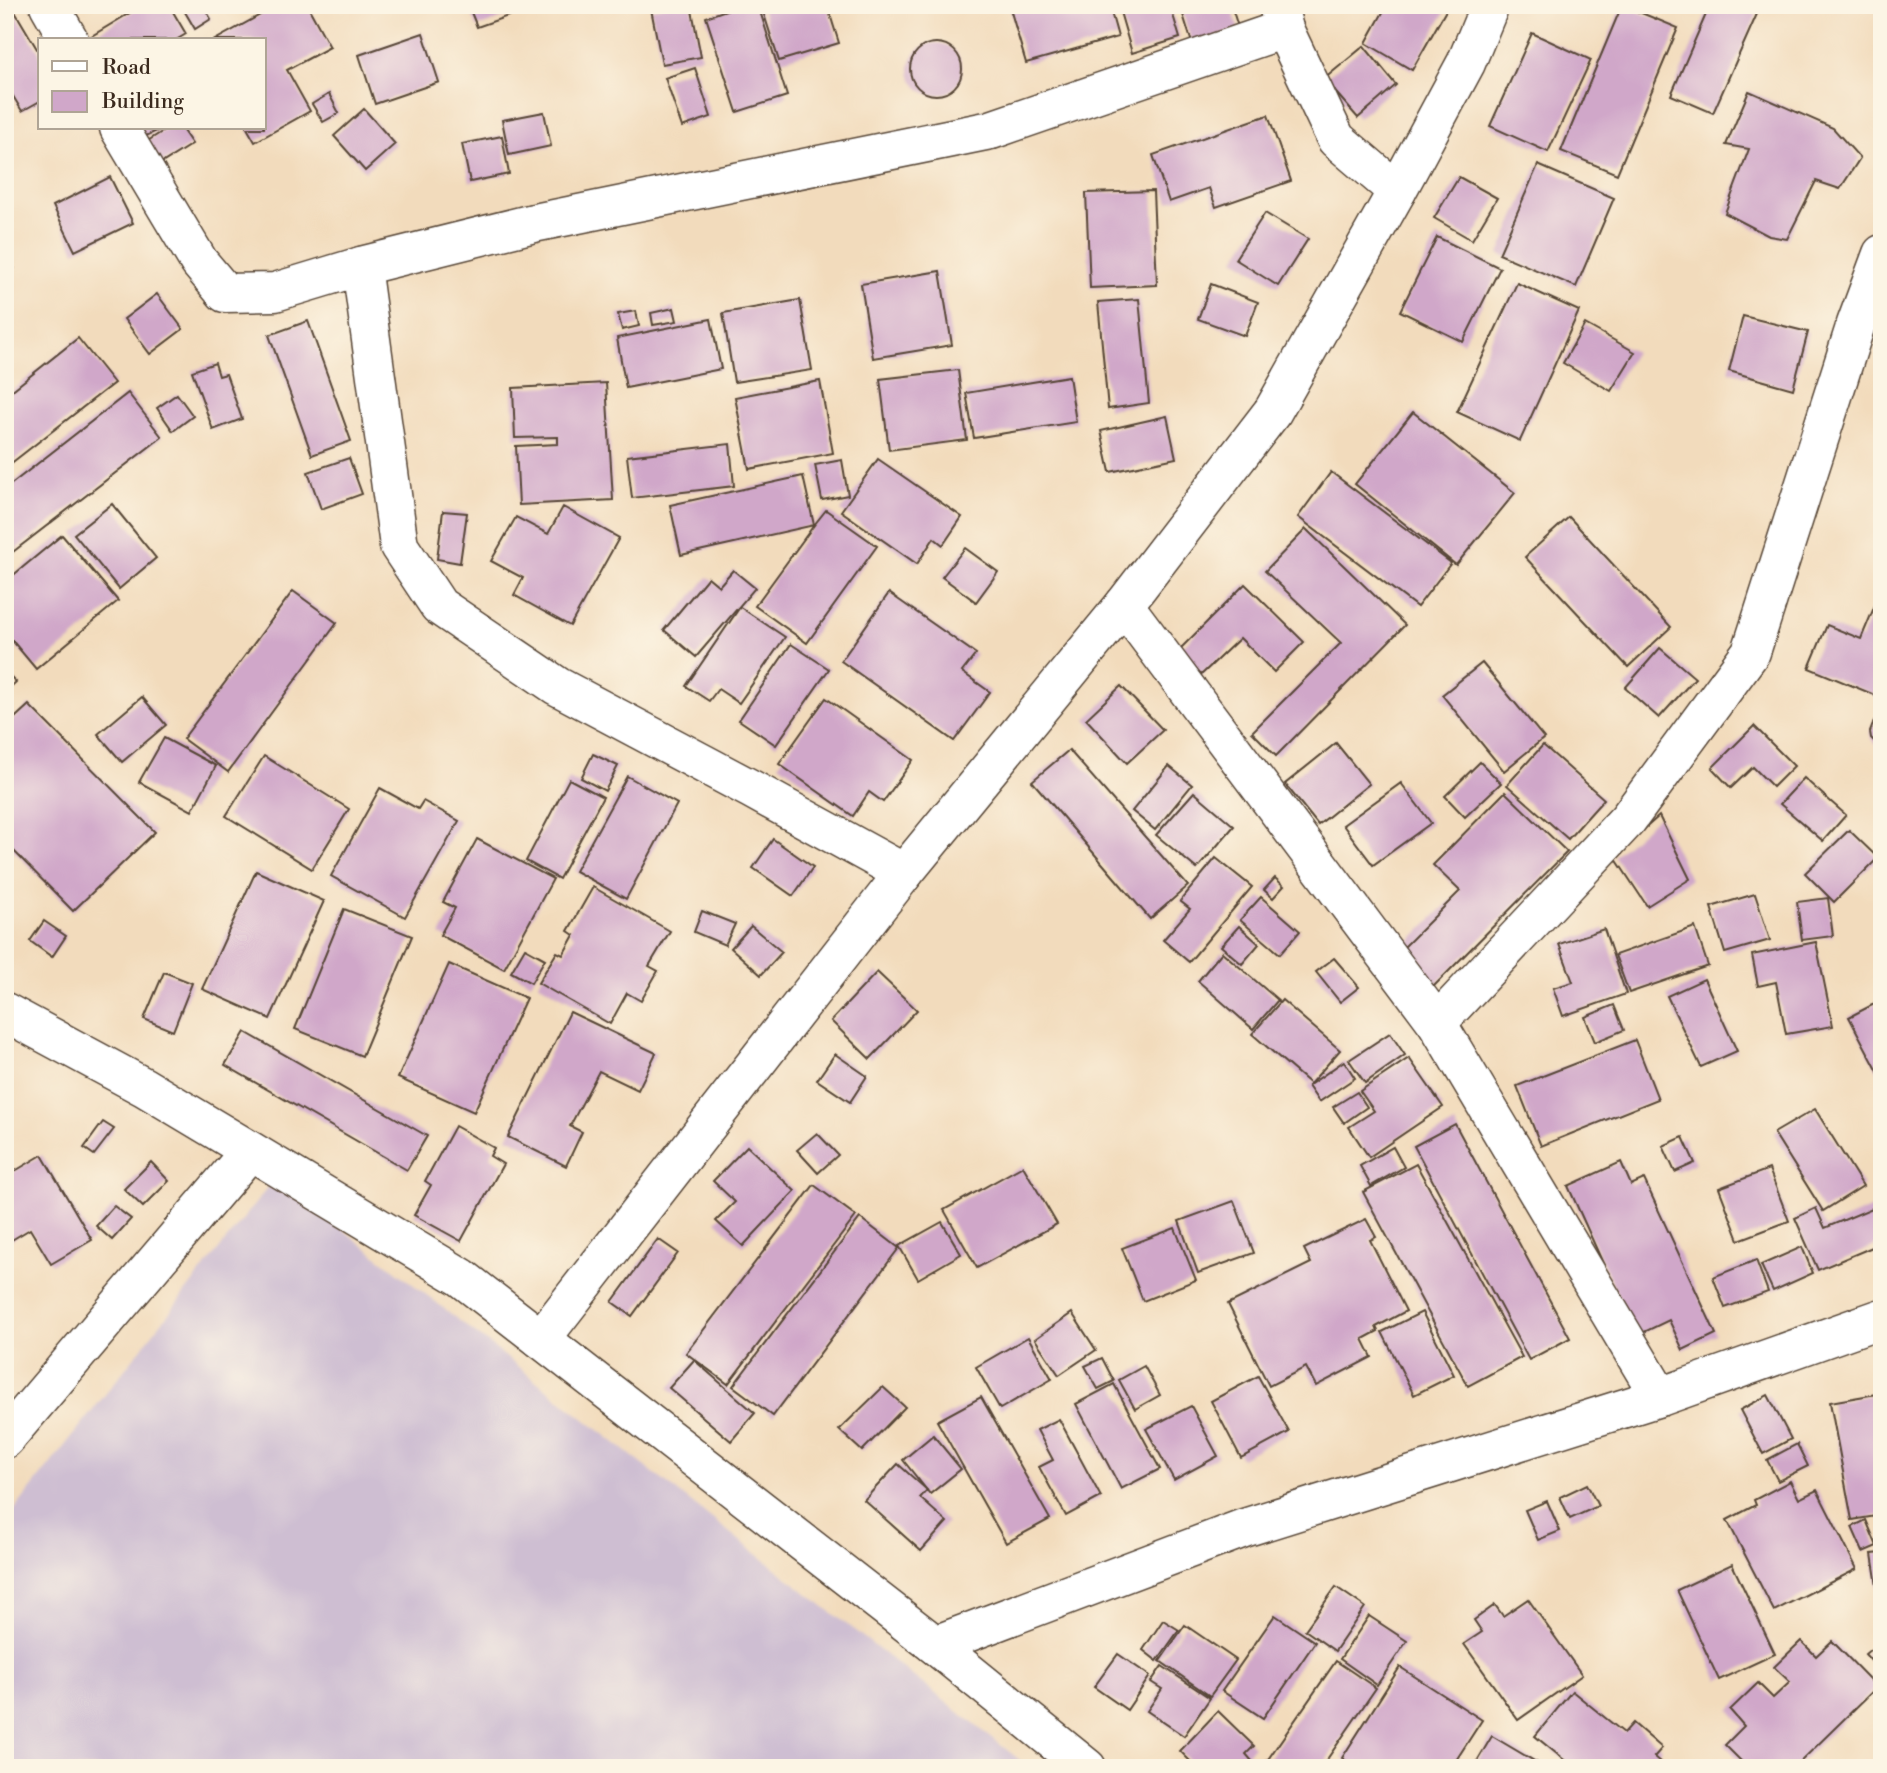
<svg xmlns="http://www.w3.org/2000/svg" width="1887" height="1773" font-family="'Libre Bodoni',serif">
	<rect width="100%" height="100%" fill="#fcf5e5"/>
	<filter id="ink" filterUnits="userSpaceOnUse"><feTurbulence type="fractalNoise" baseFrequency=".0143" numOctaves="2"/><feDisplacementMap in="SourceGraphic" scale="14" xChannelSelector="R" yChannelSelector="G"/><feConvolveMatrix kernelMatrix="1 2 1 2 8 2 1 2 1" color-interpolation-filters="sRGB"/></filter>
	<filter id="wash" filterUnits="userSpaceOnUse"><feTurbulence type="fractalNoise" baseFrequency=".00686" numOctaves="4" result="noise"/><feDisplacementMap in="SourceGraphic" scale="28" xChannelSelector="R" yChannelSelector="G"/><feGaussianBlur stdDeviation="1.57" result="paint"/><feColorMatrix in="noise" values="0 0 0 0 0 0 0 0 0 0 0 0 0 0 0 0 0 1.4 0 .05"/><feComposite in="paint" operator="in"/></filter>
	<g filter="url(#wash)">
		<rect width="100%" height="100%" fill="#f2dbbc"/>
		<path fill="#cebed2" d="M276,1177L1030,1768H5V1522Z"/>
		<g id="blocks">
			<g fill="#d0a7c9">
				<path d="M5,5H11L40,54V101L22,111L5,83Z"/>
				<path d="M143,5H169L186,34L176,40H85Z"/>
				<path d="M195,5H203L211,19L195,29L185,12Z"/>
				<path d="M278,5H307L330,47L287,70L310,111L255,142L247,128H264V40H215Z"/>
				<path d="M468,5H510L514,14L477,27Z"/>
				<path d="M670,5H691L701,57L662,64L651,9Z"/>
				<path d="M740,5H758L787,96L737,112L706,17Z"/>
				<path d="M761,5H827L839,43L779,61Z"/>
				<path d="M1009,5H1109L1118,37L1026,63Z"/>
				<path d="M1118,5H1170L1180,38L1132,53Z"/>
				<path d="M1180,5H1231L1239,30L1192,43Z"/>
				<path d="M1387,5H1449L1412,70L1366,43Z"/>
				<path d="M1622,5L1678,28L1617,174L1561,151Z"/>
				<path d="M1710,5H1737L1757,14L1713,113L1671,95Z"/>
				<path d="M423,33L439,82L375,104L359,55Z"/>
				<path d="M1532,33L1591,60L1548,152L1490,126Z"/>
				<circle cx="936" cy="69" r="26"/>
				<path d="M1364,46L1396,85L1358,118L1324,79Z"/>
				<path d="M695,68L711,117L682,127L665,78Z"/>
				<path d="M1749,91L1833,128L1860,158L1840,189L1816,181L1787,239L1769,236L1725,213L1749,149L1726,145Z"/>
				<path d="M329,94L339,113L323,122L312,104Z"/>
				<path d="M364,109L395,144L365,171L334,136Z"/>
				<path d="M544,112L551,146L509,155L502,120Z"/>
				<path d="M1268,115L1291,181L1216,207L1209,188L1169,202L1153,155Z"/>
				<path d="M139,128H163L144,137Z"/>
				<path d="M168,128H181L192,144L157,166L143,144Z"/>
				<path d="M502,136L509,174L470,182L462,144Z"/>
				<path d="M1538,165L1614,198L1576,287L1499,254Z"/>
				<path d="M110,177L133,223L75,251L53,206Z"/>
				<path d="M1459,177L1497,198L1472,240L1434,218Z"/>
				<path d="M1153,191L1157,285L1090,288L1086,193Z"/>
				<path d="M1265,213L1308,239L1278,286L1235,259Z"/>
				<path d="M1437,237L1500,268L1463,342L1400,311Z"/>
				<path d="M5,256L14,268L5,274Z"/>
				<path d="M940,271L952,345L873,358L861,284Z"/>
				<path d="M1517,283L1579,311L1520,441L1457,412Z"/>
				<path d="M1211,284L1258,302L1245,336L1198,319Z"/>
				<path d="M157,294L183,329L150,354L124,319Z"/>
				<path d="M1139,299L1149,403L1108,409L1098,302Z"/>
				<path d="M800,300L812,370L734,382L723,313Z"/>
				<path d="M674,308L677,321L653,325L651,313Z"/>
				<path d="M636,311L639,326L622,330L618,314Z"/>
				<path d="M1743,316L1808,332L1793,389L1729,371Z"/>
				<path d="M711,319L721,369L626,388L617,338Z"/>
				<path d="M308,321L351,441L312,455L269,335Z"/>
				<path d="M1585,324L1635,352L1611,391L1563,363Z"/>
				<path d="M78,338L114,383L5,468V396Z"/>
				<path d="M215,363L219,376L226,374L242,419L213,430L192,371Z"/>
				<path d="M958,370L967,440L889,450L880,379Z"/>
				<path d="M1069,376L1076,422L974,438L966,393Z"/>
				<path d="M820,381L833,453L749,469L735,397Z"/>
				<path d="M606,383L613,500L519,505L516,446L558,444V437L515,438L513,388Z"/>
				<path d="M128,393L162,437L5,558V489Z"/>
				<path d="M177,394L193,416L173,431L157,408Z"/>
				<path d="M1413,412L1515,493L1456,565L1355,484Z"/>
				<path d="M1167,416L1176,458L1110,472L1101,431Z"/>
				<path d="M730,444L734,486L632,498L627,456Z"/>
				<path d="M349,458L362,494L321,509L308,472Z"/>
				<path d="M878,459L962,517L943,545L934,538L917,564L841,511Z"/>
				<path d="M842,460L848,495L822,500L815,465Z"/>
				<path d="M1331,472L1451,563L1417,607L1298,517Z"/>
				<path d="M803,476L814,525L826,510L877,546L807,643L755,606L814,525L681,555L670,505Z"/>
				<path d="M112,504L156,558L119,589L74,534Z"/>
				<path d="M563,507L619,538L570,626L514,595L523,578L491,561L516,517L548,534Z"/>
				<path d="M443,511L467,513L460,563L437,559Z"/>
				<path d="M1569,517L1671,627L1628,667L1525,557Z"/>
				<path d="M1306,529L1405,625L1276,756L1252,732L1341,643L1265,571Z"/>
				<path d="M62,535L118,601L36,669L5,632V582Z"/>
				<path d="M965,548L998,572L976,602L942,577Z"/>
				<path d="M733,570L755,588L696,657L664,630L708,577L719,586Z"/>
				<path d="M1245,584L1304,642L1274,672L1240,638L1201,675L1177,652Z"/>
				<path d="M293,591L337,623L228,772L183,739Z"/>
				<path d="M889,593L976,654L962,672L990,692L954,741L841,661Z"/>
				<path d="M1878,598L1882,599V698L1809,668L1827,625L1861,639Z"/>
				<path d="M740,607L785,637L739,703L718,689L709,701L686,686Z"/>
				<path d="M791,644L829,669L776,745L739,720Z"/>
				<path d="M1660,648L1695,678L1659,718L1625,688Z"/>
				<path d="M1482,663L1544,738L1504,771L1442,695Z"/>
				<path d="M5,671L16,682L5,692Z"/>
				<path d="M1121,686L1163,730L1127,763L1086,719Z"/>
				<path d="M142,697L166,725L122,762L98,734Z"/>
				<path d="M826,698L913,760L883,802L869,792L853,816L779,764Z"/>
				<path d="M29,705L155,832L73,911L5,842V727Z"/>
				<path d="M1882,716V749L1871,738L1870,732L1875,719Z"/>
				<path d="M1754,726L1794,766L1773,787L1753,767L1731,788L1712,768Z"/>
				<path d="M164,738L216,766L192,811L139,782Z"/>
				<path d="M1336,743L1369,784L1318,825L1285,784Z"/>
				<path d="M1543,745L1604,799L1568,839L1507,785Z"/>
				<path d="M1069,750L1188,886L1150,919L1032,781Z"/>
				<path d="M593,754L618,766L605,791L581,778Z"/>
				<path d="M264,756L349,809L312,869L226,816Z"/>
				<path d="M1480,762L1501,783L1465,817L1445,796Z"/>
				<path d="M1169,766L1192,785L1155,830L1132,811Z"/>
				<path d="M627,776L677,804L626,899L575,871Z"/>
				<path d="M1804,778L1846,815L1823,841L1780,804Z"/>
				<path d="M569,779L603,797L559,879L526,861Z"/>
				<path d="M1401,783L1431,823L1373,865L1343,825Z"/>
				<path d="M380,788L418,809L423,801L459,821L405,917L331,876Z"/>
				<path d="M1194,792L1234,826L1197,869L1156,835Z"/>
				<path d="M1505,792L1567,852L1433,987L1398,953L1460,891L1433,865Z"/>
				<path d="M1659,816L1690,879L1647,906L1614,856Z"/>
				<path d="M1849,830L1878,858L1834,902L1805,873Z"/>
				<path d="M477,839L553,879L504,969L440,935L455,908L443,902Z"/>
				<path d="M773,839L813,867L793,896L753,868Z"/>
				<path d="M1216,858L1252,887L1189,962L1163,940L1190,909L1180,901Z"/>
				<path d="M256,871L324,901L270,1019L202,989Z"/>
				<path d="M1275,878L1284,886L1273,898L1264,890Z"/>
				<path d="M593,887L670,931L649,966L658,971L641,1001L627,993L610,1024L538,983L557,952L563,955L574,935L568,931Z"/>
				<path d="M1755,894L1770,940L1725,953L1711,907Z"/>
				<path d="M1261,897L1300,931L1280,954L1240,920Z"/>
				<path d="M1828,898L1833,936L1802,940L1797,902Z"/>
				<path d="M344,909L412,936L362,1056L295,1029Z"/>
				<path d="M702,911L735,924L725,945L694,932Z"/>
				<path d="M44,921L66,936L52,957L30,941Z"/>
				<path d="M751,926L782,952L761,975L731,948Z"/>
				<path d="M1239,926L1259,944L1242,964L1221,946Z"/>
				<path d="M1695,927L1708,966L1629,993L1615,955Z"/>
				<path d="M1604,929L1626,994L1563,1016L1553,988L1573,982L1559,944Z"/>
				<path d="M1816,942L1833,1026L1786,1034L1776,982L1758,986L1752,955Z"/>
				<path d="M525,948L545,959L531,983L511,972Z"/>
				<path d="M1222,952L1278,1000L1253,1029L1198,981Z"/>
				<path d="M1334,958L1359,987L1340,1002L1316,972Z"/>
				<path d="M449,964L526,998L474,1112L398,1078Z"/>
				<path d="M164,972L192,983L173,1031L144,1019Z"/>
				<path d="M877,972L917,1010L870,1059L831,1021Z"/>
				<path d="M1704,979L1737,1051L1701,1067L1667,996Z"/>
				<path d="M1282,1000L1340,1050L1310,1084L1252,1034Z"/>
				<path d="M1882,1000V1079L1849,1017Z"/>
				<path d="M1614,1005L1624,1030L1595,1042L1585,1017Z"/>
				<path d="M570,1012L656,1053L638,1090L599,1071L570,1126L582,1132L566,1166L508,1137Z"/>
				<path d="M245,1032L427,1136L407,1170L225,1065Z"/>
				<path d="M1390,1033L1405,1055L1365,1083L1349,1060Z"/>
				<path d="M1635,1040L1658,1099L1541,1146L1517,1086Z"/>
				<path d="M835,1054L867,1076L850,1102L817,1080Z"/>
				<path d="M1409,1058L1443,1107L1369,1157L1349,1127L1374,1111L1360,1091Z"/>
				<path d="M1344,1061L1355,1078L1319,1102L1308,1086Z"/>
				<path d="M1357,1092L1367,1107L1344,1123L1333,1107Z"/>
				<path d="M1815,1109L1863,1186L1823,1211L1774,1133Z"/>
				<path d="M103,1122L114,1129L94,1155L84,1148Z"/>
				<path d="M1455,1124L1570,1338L1529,1360L1414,1146Z"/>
				<path d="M455,1126L494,1148L490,1156L503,1164L461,1241L414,1215L431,1185L425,1181Z"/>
				<path d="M817,1133L838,1155L818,1173L797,1150Z"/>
				<path d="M1683,1137L1695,1163L1675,1172L1663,1146Z"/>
				<path d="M747,1146L795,1191L743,1246L716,1221L735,1202L713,1181Z"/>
				<path d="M1393,1147L1404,1167L1371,1186L1360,1166Z"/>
				<path d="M42,1155L92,1240L51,1264L30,1229L5,1244V1167L10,1174Z"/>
				<path d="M151,1162L169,1181L143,1207L124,1189Z"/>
				<path d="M1621,1162L1631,1185L1644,1179L1716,1334L1683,1350L1669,1320L1636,1336L1568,1186Z"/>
				<path d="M1416,1164L1522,1357L1468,1386L1363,1192Z"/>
				<path d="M1023,1166L1057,1224L977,1268L944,1210Z"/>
				<path d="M1769,1169L1789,1221L1739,1240L1719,1188Z"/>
				<path d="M814,1185L856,1216L728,1384L686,1353Z"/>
				<path d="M1234,1201L1254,1253L1198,1273L1179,1221Z"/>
				<path d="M114,1206L131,1219L112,1240L96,1226Z"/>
				<path d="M1877,1206L1882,1217V1243L1818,1270L1795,1218L1816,1208L1825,1228Z"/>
				<path d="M860,1218L899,1248L773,1416L733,1386Z"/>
				<path d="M1366,1219L1376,1237L1370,1240L1406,1311L1376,1327L1378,1331L1363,1339L1372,1357L1316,1386L1306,1367L1269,1386L1228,1304L1311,1263L1304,1249Z"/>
				<path d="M942,1222L961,1254L918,1279L899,1246Z"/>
				<path d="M1175,1228L1196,1280L1143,1301L1122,1248Z"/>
				<path d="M658,1239L678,1253L632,1316L612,1302Z"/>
				<path d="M1802,1247L1813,1273L1773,1291L1761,1265Z"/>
				<path d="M1756,1260L1768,1292L1725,1308L1713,1277Z"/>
				<path d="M1422,1312L1454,1375L1414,1395L1382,1332Z"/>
				<path d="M1072,1313L1096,1350L1059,1375L1035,1339Z"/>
				<path d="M1028,1337L1052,1379L1000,1409L976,1367Z"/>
				<path d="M1102,1358L1114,1381L1098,1389L1085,1366Z"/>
				<path d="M694,1360L755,1413L731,1441L669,1388Z"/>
				<path d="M1144,1366L1160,1395L1135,1409L1119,1380Z"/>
				<path d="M1258,1376L1289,1432L1241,1458L1211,1401Z"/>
				<path d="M1114,1384L1160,1469L1121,1489L1076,1404Z"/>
				<path d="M883,1387L905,1407L862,1451L839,1430Z"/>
				<path d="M1882,1393V1515L1852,1520L1830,1402Z"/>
				<path d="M1768,1395L1791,1439L1763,1454L1740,1410Z"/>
				<path d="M981,1397L1050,1519L1006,1543L937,1421Z"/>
				<path d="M1191,1406L1218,1456L1174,1480L1146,1429Z"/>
				<path d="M1059,1419L1101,1497L1066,1516L1039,1467L1053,1460L1037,1430Z"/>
				<path d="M933,1435L961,1469L930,1494L903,1460Z"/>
				<path d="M1797,1444L1808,1466L1778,1481L1767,1460Z"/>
				<path d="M898,1464L927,1490L920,1498L947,1522L921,1551L864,1500Z"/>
				<path d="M1790,1481L1799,1499L1817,1490L1857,1569L1774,1611L1727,1520L1756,1505L1754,1500Z"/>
				<path d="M1587,1484L1598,1506L1570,1519L1560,1497Z"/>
				<path d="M1547,1501L1560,1531L1538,1540L1525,1510Z"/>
				<path d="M1866,1520L1877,1546L1863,1552L1852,1527Z"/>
				<path d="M1882,1553V1604H1880L1872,1554Z"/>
				<path d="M1732,1564L1775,1654L1719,1680L1677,1590Z"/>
				<path d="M1336,1587L1365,1607L1335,1651L1305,1630Z"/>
				<path d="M1528,1599L1582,1675L1518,1720L1464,1644L1482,1632L1474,1620L1495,1605L1503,1616Z"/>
				<path d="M1275,1615L1315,1642L1263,1718L1222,1691Z"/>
				<path d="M1369,1616L1407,1641L1377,1685L1340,1659Z"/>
				<path d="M1163,1620L1179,1630L1157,1661L1143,1650Z"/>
				<path d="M1185,1625L1236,1660L1210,1696L1160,1661Z"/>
				<path d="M1882,1640V1673L1865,1654Z"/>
				<path d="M1801,1641L1816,1656L1832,1641L1877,1687L1794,1768H1748L1725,1745L1744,1726L1730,1710L1758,1683L1773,1698L1790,1682L1774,1667Z"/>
				<path d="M1118,1654L1150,1676L1127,1710L1094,1687Z"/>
				<path d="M1336,1661L1376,1688L1321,1768H1262Z"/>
				<path d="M1162,1666L1210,1698L1184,1736L1147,1711L1162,1689L1151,1682Z"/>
				<path d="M1400,1667L1482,1720L1451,1768H1357L1342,1758Z"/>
				<path d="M1572,1691L1624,1733L1633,1723L1662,1748L1654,1757L1667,1768H1574L1535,1736Z"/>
				<path d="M1218,1711L1254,1746L1246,1754L1252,1761L1245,1768H1197L1180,1751Z"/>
				<path d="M1492,1736L1546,1768H1473Z"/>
			</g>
		</g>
	</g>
	<g filter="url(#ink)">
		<use href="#blocks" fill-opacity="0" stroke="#564536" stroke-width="2"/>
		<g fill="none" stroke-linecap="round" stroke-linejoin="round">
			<defs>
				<g id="minor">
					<path d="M49,5L69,40"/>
					<path d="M1278,5L1284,29L1336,139L1397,191"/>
					<path d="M119,128L199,262L225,293L275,292L361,266L534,223L991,130L1284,29"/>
					<path d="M361,266L399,546L439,606L557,686L751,789L904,873"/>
					<path d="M1124,605L1437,1023L1660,1397"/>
					<path d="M5,1012L144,1087L461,1277L935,1645L1087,1768"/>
					<path d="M1437,1023L1628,819L1751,652L1856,324L1882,254"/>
					<path d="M541,1339L904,873L1124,605L1273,411L1397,191L1466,63L1490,5"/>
					<path d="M5,1439L250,1151"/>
					<path d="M935,1645L1244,1528L1660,1397L1882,1318"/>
				</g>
			</defs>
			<use href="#minor" stroke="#564536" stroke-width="41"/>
			<use href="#minor" stroke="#fff" stroke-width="38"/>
		</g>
	</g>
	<rect width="1887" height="1773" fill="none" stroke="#fcf5e5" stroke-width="28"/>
	<rect x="38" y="38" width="228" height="91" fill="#fcf5e5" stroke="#afa495" stroke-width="2"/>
	<rect x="52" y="61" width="35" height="10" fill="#ffffff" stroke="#afa495" stroke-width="2"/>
	<text x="102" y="74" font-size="21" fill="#3b2a1e">Road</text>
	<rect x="52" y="91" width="35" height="21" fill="#d0a7c9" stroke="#afa495" stroke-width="2"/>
	<text x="102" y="108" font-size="21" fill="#3b2a1e">Building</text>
</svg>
